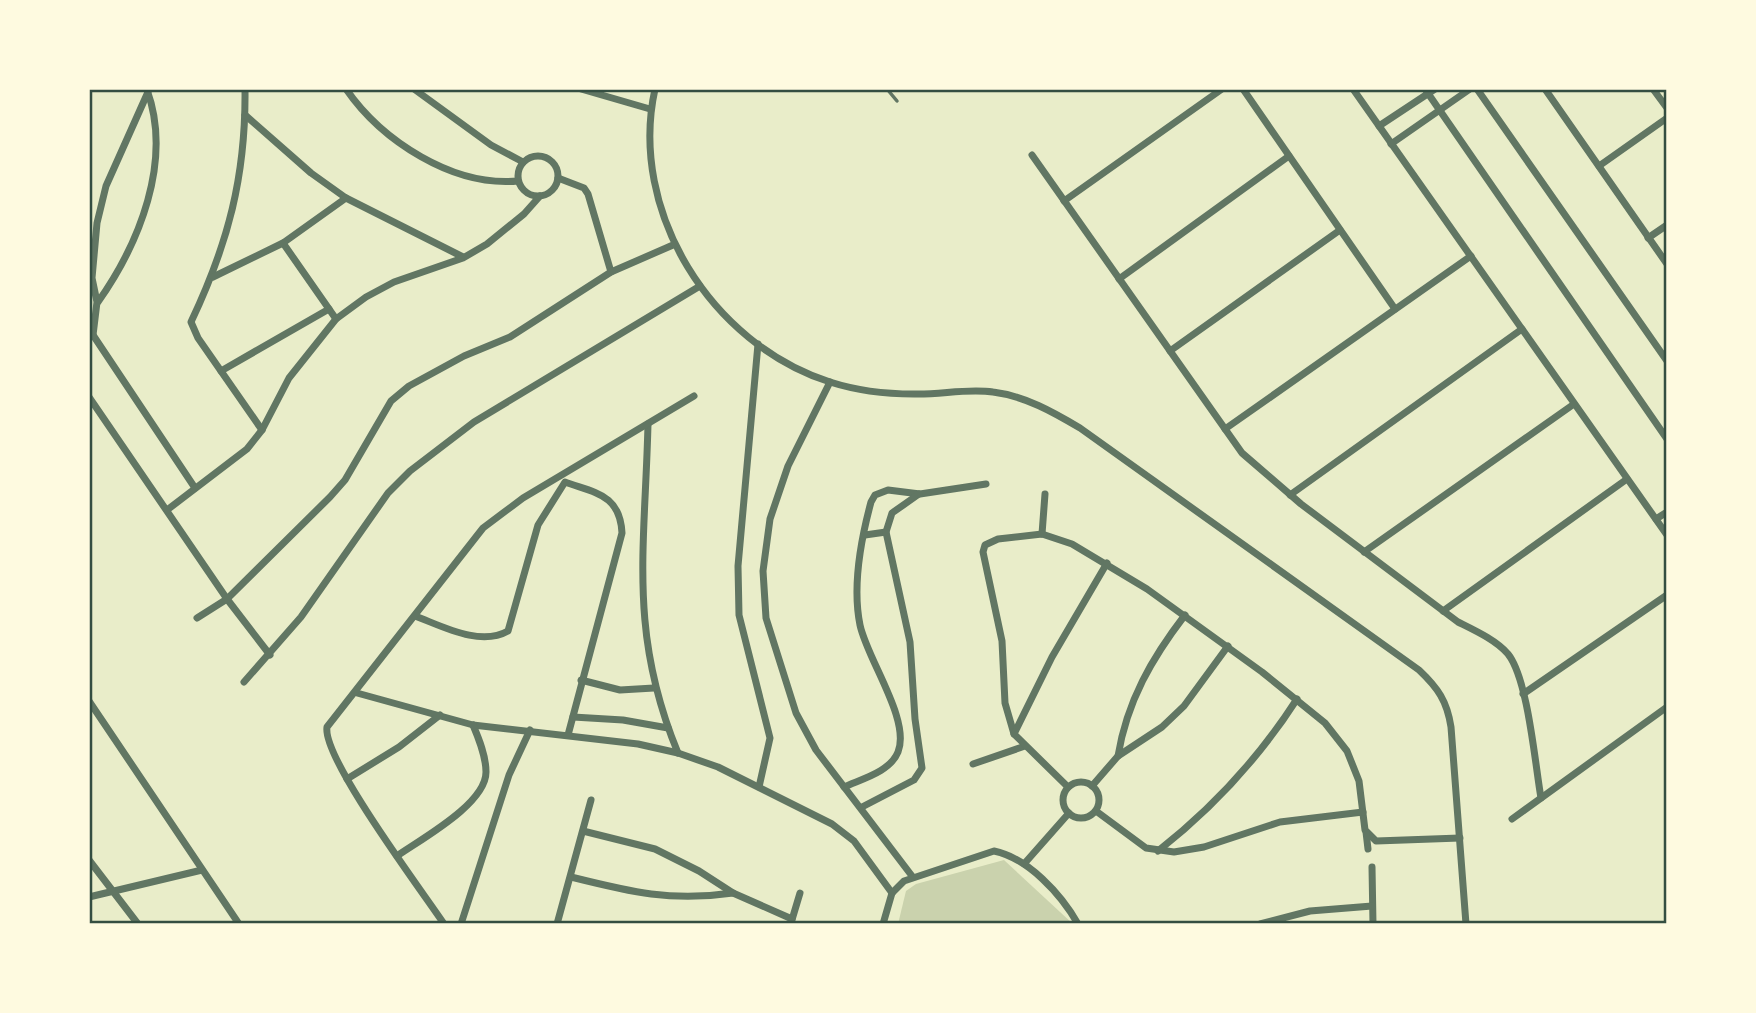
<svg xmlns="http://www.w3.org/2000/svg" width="1756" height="1013" font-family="Bitter,serif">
	<rect width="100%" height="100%" fill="#e9edc9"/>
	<path fill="#cad2ad" d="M1004,860L1073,924H898L906,891L916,884Z"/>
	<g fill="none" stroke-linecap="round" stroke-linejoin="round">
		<path stroke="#617663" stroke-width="3.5" d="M887,89L897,101"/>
		<g stroke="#617663" stroke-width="7">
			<path d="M245,89C246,176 228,244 191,322L198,338L262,430"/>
			<path d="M346,89C382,141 453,187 518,181"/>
			<path d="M414,89L491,145L523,162"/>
			<path d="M581,89L650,109"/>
			<path d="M655,89C628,211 711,344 830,382C855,390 887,394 914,394C940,395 967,388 993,392C1025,396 1053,412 1080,428L1419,670C1438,688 1447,701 1451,727L1466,924"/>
			<path d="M1243,89L1395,309"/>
			<path d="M1353,89L1667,535"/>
			<path d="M1425,89L1667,439"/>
			<path d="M1477,89L1667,361"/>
			<path d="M1545,89L1667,264"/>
			<path d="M1653,89L1667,108"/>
			<path d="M245,115L311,173L346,198L463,257"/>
			<path d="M1379,126L1435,89"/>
			<path d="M1391,144L1470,89"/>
			<path d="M1032,155L1242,453L1301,504L1458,622C1474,630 1496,640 1508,654C1528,679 1535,764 1541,798"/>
			<circle cx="538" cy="176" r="20"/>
			<path d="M1599,166L1667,118"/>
			<path d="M558,178L584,188L588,194L611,272"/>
			<path d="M1064,201L1222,89"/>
			<path d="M1648,238L1667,225"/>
			<path d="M283,243L336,319"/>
			<path d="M213,277L283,243L346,198"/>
			<path d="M1119,279L1289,156"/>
			<path d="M98,302C139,244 173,161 147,90"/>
			<path d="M93,335L195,488"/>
			<path d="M89,338L93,335L97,302L92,278L97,223L106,186L148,92"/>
			<path d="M758,344L738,566L739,615L770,738L759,787"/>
			<path d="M1170,351L1340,230"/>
			<path d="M221,371L329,309"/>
			<path d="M830,382L788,466L770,519L763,571L766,618L796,713L816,750L912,876"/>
			<path d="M89,397L227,599L270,655"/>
			<path d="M648,424C645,549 628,632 678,753"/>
			<path d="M1225,429L1471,256"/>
			<path d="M1290,495L1522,329"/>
			<path d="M167,510L247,449L262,430L289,378L336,319L366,297L394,282L463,258L487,244L524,214L540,196"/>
			<path d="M1656,519L1667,512"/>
			<path d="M1042,534L1045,494"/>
			<path d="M865,535L886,532"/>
			<path d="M1364,552L1574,404"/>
			<path d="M1443,611L1627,479"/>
			<path d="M415,616C442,626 480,647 508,631L538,525L565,482C595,493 620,494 622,533L568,735"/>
			<path d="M197,618L227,599L330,497L345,480L391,401L409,386L464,356L510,337L611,272L673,245"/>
			<path d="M581,680L620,690L654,688"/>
			<path d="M244,682L301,617L388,493L410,471L474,422L700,286"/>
			<path d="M357,693L473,725L638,744L678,753L718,767L832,824L854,841L892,893"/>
			<path d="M1523,694L1667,595"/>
			<path d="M89,701L239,924"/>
			<path d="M573,717L623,720L668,728"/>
			<path d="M1014,734L1005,703L1002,641L983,552L985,545L998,539L1042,534L1072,544L1147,589L1262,672L1325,723L1347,751L1359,781L1365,830L1376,841L1460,838"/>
			<path d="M1118,756C1127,701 1152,658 1185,615"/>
			<path d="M973,764L1025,746"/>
			<path d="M347,779L399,747L440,715"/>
			<circle cx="1081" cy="800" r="18"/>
			<path d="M1092,786L1118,756L1162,727L1184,706L1228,646"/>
			<path d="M844,787C861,779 890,772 898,752C911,720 867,659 860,625C852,586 861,539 871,502L875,495L888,490L920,494L986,484"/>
			<path d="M1068,787L1014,734L1052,657L1107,563"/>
			<path d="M862,807L914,780L922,768L915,719L910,642L886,532L892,513L919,494"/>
			<path d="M1096,811L1146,848L1174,852L1204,847L1280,822L1363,812"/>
			<path d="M1512,819L1667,707"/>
			<path d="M583,831L655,849L699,871L733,893L792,919"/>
			<path d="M1366,832L1368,849"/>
			<path d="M1158,851C1214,807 1259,758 1297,699"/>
			<path d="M397,856C421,839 486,804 486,772C486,756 479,739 473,725"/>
			<path d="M89,860L138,924"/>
			<path d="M1024,864L1069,813"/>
			<path d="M1372,867L1373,924"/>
			<path d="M571,877C631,892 671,902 733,893"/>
			<path d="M89,897L202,870"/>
			<path d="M791,923L800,893"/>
			<path d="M444,924C422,891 322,758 327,727L483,528L523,498L694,396"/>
			<path d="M461,924L509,775L530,730"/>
			<path d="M557,924L591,800"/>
			<path d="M883,924L892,893L904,881L994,851C1028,858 1061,894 1078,924"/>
			<path d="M1260,924L1310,911L1372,906"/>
		</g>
	</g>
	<rect width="1756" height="1013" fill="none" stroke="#fefae0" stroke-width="182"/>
	<rect x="91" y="91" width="1574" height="831" fill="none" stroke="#344e41" stroke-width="2.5"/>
</svg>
